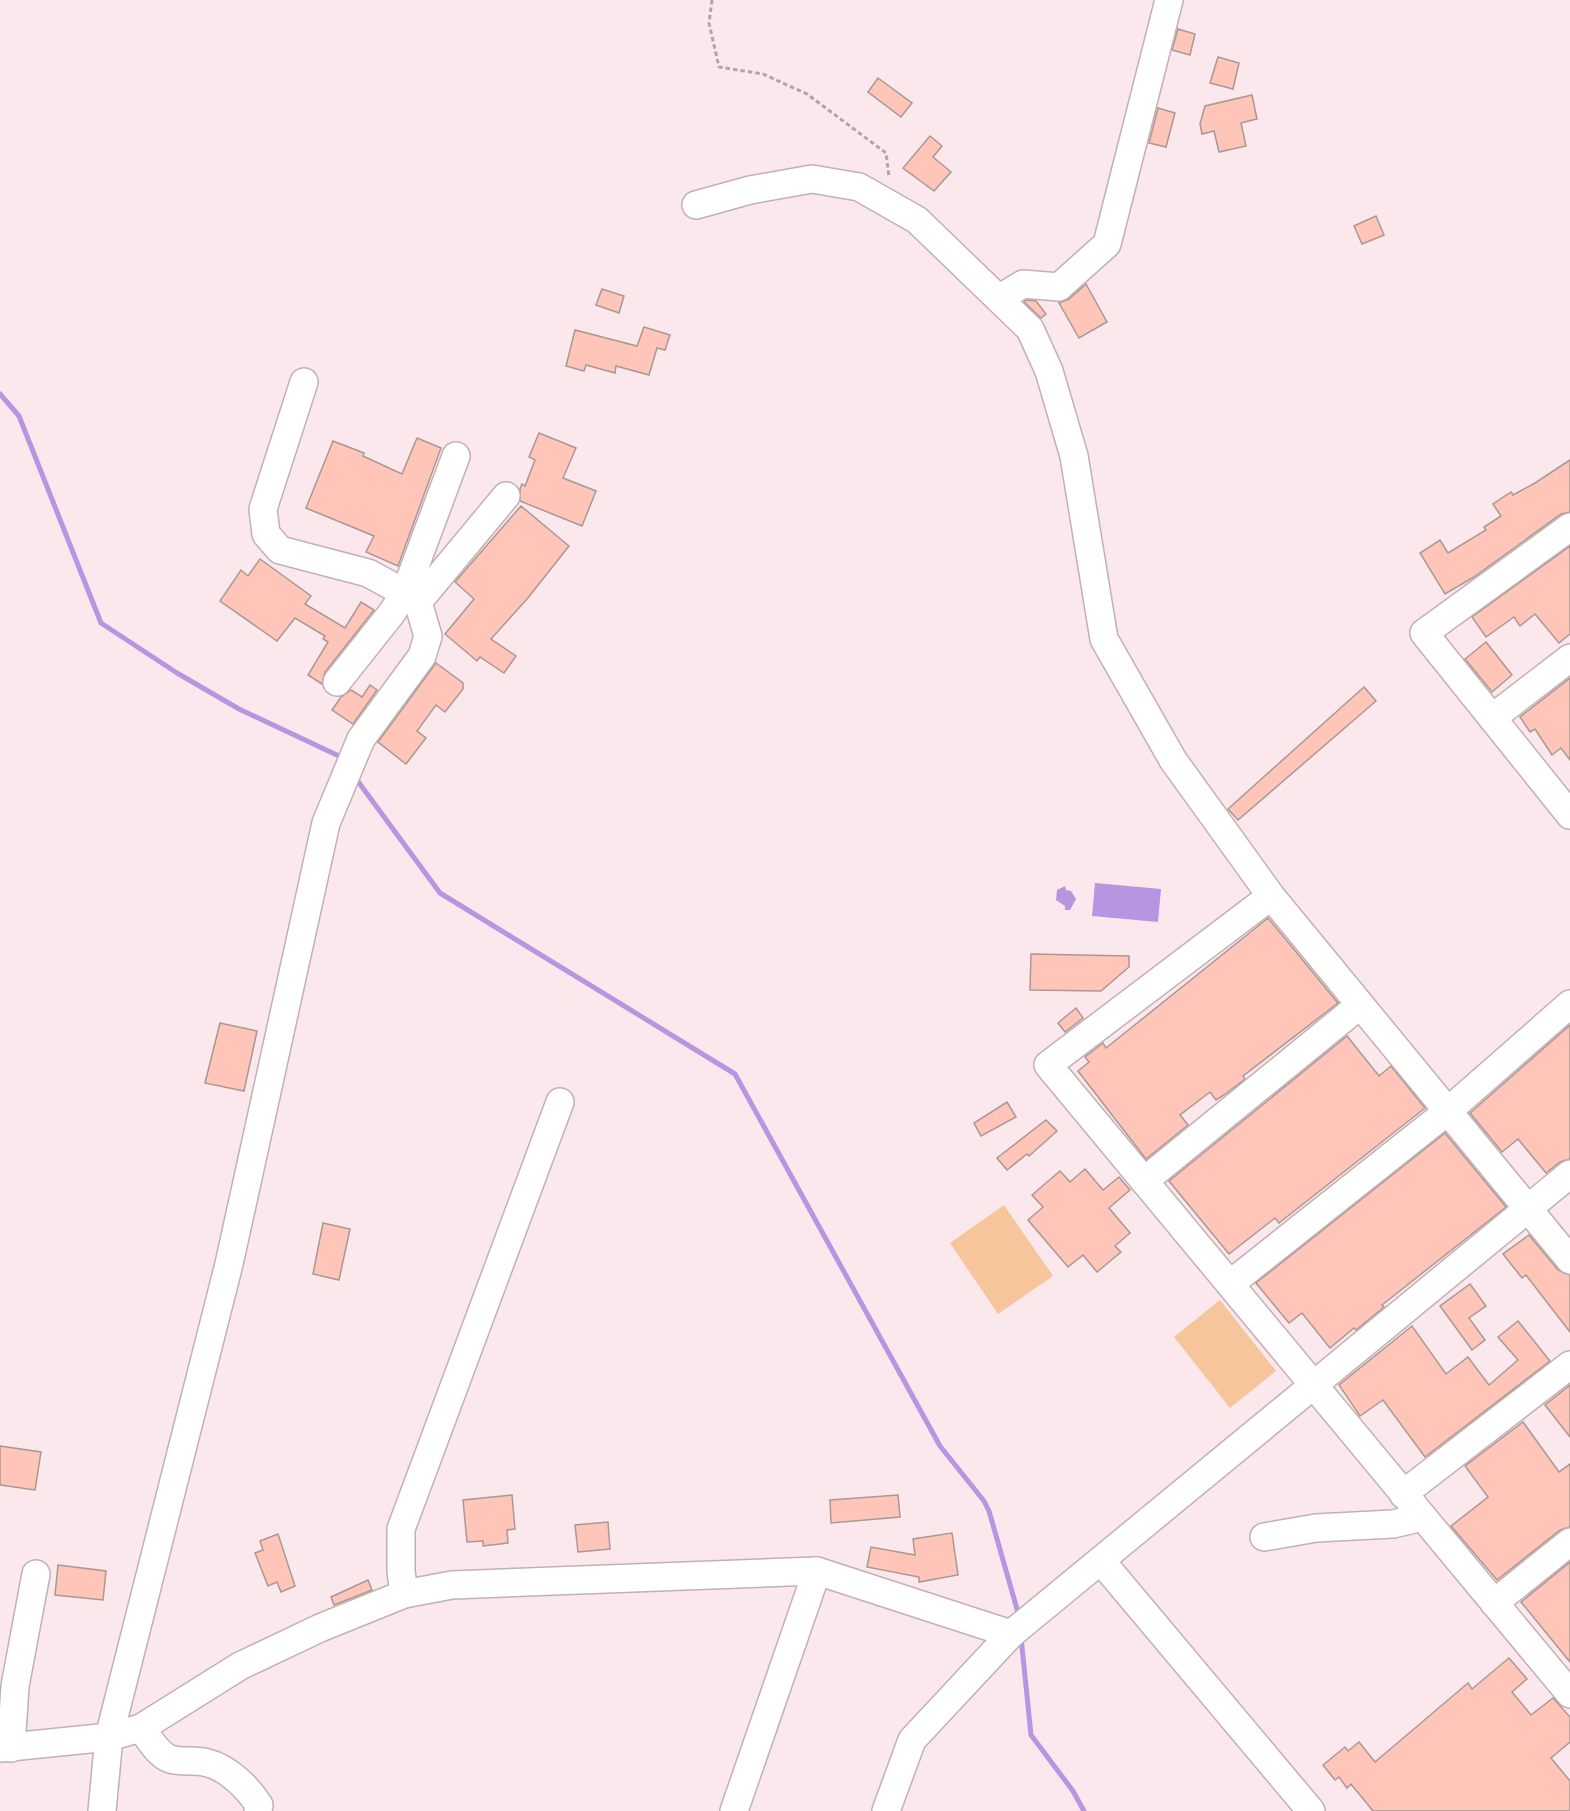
<svg xmlns="http://www.w3.org/2000/svg" width="1570" height="1811" font-family="Inter,sans-serif">
	<rect width="100%" height="100%" fill="#fbe8ec"/>
	<g fill="#f6c59b">
		<path d="M1004,1205L1053,1276L998,1314L950,1243Z"/>
		<path d="M1220,1300L1276,1371L1230,1408L1174,1337Z"/>
	</g>
	<g fill="#b695e1">
		<path d="M1095,883L1161,889L1158,922L1092,916Z"/>
		<path d="M1065,886L1066,890L1071,891L1076,899L1070,910H1065V906L1056,900L1057,890Z"/>
	</g>
	<g fill="none" stroke-linecap="round" stroke-linejoin="round">
		<g stroke="#b695e1" stroke-width="5">
			<path d="M0,394L19,416L101,623L177,673L239,709L339,756L343,761"/>
			<path d="M354,776L440,893L735,1074L940,1446L984,1501L989,1511L1019,1616"/>
			<path d="M1021,1637L1031,1735L1073,1791L1084,1811"/>
		</g>
	</g>
	<g fill="#fec5b8" stroke="#a99894" stroke-width="1.5">
		<path d="M1178,29L1195,34L1190,55L1172,50Z"/>
		<path d="M1218,57L1239,63L1233,89L1210,83Z"/>
		<path d="M878,78L912,103L901,117L868,92Z"/>
		<path d="M1252,95L1257,119L1241,123L1246,146L1219,152L1214,131L1202,134L1200,124L1205,106Z"/>
		<path d="M1158,108L1175,113L1166,147L1149,143Z"/>
		<path d="M930,136L942,146L933,157L951,172L934,191L903,168Z"/>
		<path d="M1376,216L1384,235L1362,244L1354,226Z"/>
		<path d="M1086,284L1107,322L1079,338L1059,303L1069,299Z"/>
		<path d="M602,289L624,296L619,313L596,305Z"/>
		<path d="M1027,300L1036,301L1046,314L1041,318L1024,302Z"/>
		<path d="M644,327L670,335L665,350L657,348L649,375L616,366L615,373L586,365L584,371L566,366L575,330L637,346Z"/>
		<path d="M539,433L576,448L563,478L596,491L582,526L520,501V489L522,484L525,486L535,460L529,457Z"/>
		<path d="M417,438L441,448L398,566L366,552L374,536L306,508L333,441L364,453L363,456L402,474Z"/>
		<path d="M1570,460V512L1561,514L1474,577L1445,594L1420,553L1440,540L1448,553L1486,530L1484,527L1501,516L1493,504L1511,492L1513,495L1535,483Z"/>
		<path d="M521,506L569,546L527,599L491,639L516,656L504,673L480,657L477,661L445,634L474,599L455,582Z"/>
		<path d="M1570,546V634L1559,643L1535,614L1520,626L1514,617L1486,637L1472,617Z"/>
		<path d="M260,559L311,596L305,604L345,628L361,602L374,610L325,672L322,684L308,675L328,642L323,639L325,636L295,618L277,641L220,601L241,570L248,576Z"/>
		<path d="M1486,642L1512,675L1492,692L1465,659Z"/>
		<path d="M436,663L463,683V689L445,712L436,705L417,731L426,738L406,764L378,742Z"/>
		<path d="M1570,678V760L1561,748L1552,755L1535,729L1530,732L1520,717Z"/>
		<path d="M370,685L377,690L353,724L332,710L341,697L351,690L362,697Z"/>
		<path d="M1364,687L1376,701L1238,820L1228,809Z"/>
		<path d="M1268,918L1338,1003L1243,1076L1245,1079L1224,1095L1216,1100L1210,1092L1180,1115L1188,1125L1146,1159L1078,1071L1089,1062L1085,1057L1103,1043L1106,1048Z"/>
		<path d="M1031,954L1129,956V967L1101,991L1030,990Z"/>
		<path d="M1076,1008L1083,1018L1065,1032L1058,1023Z"/>
		<path d="M220,1023L257,1031L244,1091L205,1083Z"/>
		<path d="M1570,1025V1159L1560,1162L1546,1173L1518,1139L1502,1152L1470,1113Z"/>
		<path d="M1347,1036L1379,1076L1391,1066L1425,1108L1279,1223L1275,1218L1229,1254L1169,1181Z"/>
		<path d="M1007,1102L1016,1117L981,1136L974,1123Z"/>
		<path d="M1046,1120L1057,1131L1029,1156L1027,1154L1007,1170L997,1158Z"/>
		<path d="M1445,1133L1506,1207L1382,1305L1384,1307L1356,1330L1354,1328L1330,1348L1302,1313L1289,1323L1256,1283Z"/>
		<path d="M1085,1169L1103,1190L1119,1177L1130,1190L1109,1208L1130,1233L1115,1246L1121,1252L1097,1272L1083,1255L1068,1267L1028,1220L1043,1207L1032,1195L1060,1171L1070,1182Z"/>
		<path d="M323,1223L350,1229L339,1280L313,1274Z"/>
		<path d="M1529,1235L1558,1270L1570,1275V1332L1526,1275L1522,1278L1503,1254Z"/>
		<path d="M1470,1284L1486,1306L1469,1318L1485,1340L1472,1350L1440,1306Z"/>
		<path d="M1518,1321L1550,1361L1425,1457L1383,1400L1360,1416L1339,1385L1412,1326L1446,1374L1468,1357L1489,1385L1518,1360L1498,1337Z"/>
		<path d="M1570,1385V1437L1545,1405Z"/>
		<path d="M1523,1422L1559,1472L1570,1464V1527L1560,1530L1497,1580L1451,1526L1488,1497L1465,1466Z"/>
		<path d="M0,1446L41,1452L35,1490L0,1485Z"/>
		<path d="M512,1495L515,1529L507,1530L508,1543L483,1546V1541L467,1542L463,1500Z"/>
		<path d="M898,1495L900,1517L831,1523L830,1500Z"/>
		<path d="M608,1522L610,1549L578,1552L575,1525Z"/>
		<path d="M952,1533L958,1575L919,1582V1577L867,1567L871,1547L915,1555L913,1539Z"/>
		<path d="M278,1534L295,1586L281,1592L277,1582L268,1586L255,1553L263,1550L260,1541Z"/>
		<path d="M1570,1562V1662L1521,1602Z"/>
		<path d="M58,1565L106,1571L103,1600L55,1595Z"/>
		<path d="M368,1580L372,1590L334,1605L331,1597Z"/>
		<path d="M1509,1658L1527,1679L1512,1692L1531,1715L1553,1698L1570,1717V1742L1551,1758L1570,1781V1811H1373L1351,1784L1347,1788L1339,1777L1335,1780L1323,1765L1345,1747L1348,1751L1359,1742L1375,1762L1468,1683L1472,1689Z"/>
	</g>
	<g fill="none" stroke-linecap="round" stroke-linejoin="round">
		<defs>
			<g id="minor">
				<path d="M696,205L750,190L812,179L859,187L917,220L1030,329L1049,371L1074,456L1104,639L1173,760L1271,896L1570,1260"/>
				<path d="M1000,298L1023,284L1059,287L1107,244L1169,0"/>
				<path d="M1570,527L1424,633L1570,815"/>
				<path d="M418,602L506,496"/>
				<path d="M337,682L391,614L405,593L456,456"/>
				<path d="M1492,718L1570,658"/>
				<path d="M1271,896L1048,1065L1570,1694"/>
				<path d="M1144,1181L1360,1005"/>
				<path d="M1230,1284L1448,1111L1570,1004"/>
				<path d="M1403,1494L1570,1365"/>
				<path d="M1264,1537L1316,1528L1393,1524L1423,1517"/>
				<path d="M1102,1562L1311,1811"/>
				<path d="M404,1594L401,1571V1529L560,1102"/>
				<path d="M1494,1603L1570,1542"/>
				<path d="M141,1728C149,1738 157,1754 170,1759C182,1763 196,1759 208,1763C228,1768 248,1788 259,1805L258,1811"/>
				<path d="M0,1748L109,1737L141,1728L240,1666L320,1628L404,1594L452,1585L817,1571L1011,1634"/>
				<path d="M11,1748L15,1686L36,1574"/>
				<path d="M102,1811L109,1737L229,1264L326,823L361,739L422,656L428,636L418,602L405,593L368,573L280,550L266,534L263,509L304,382"/>
				<path d="M734,1811L817,1571"/>
				<path d="M886,1811L912,1740L1011,1634L1570,1174"/>
			</g>
		</defs>
		<use href="#minor" stroke="#c2b0b4" stroke-width="30"/>
		<path stroke="#b2a3a6" stroke-width="3" stroke-dasharray="4.5 3" stroke-linecap="butt" d="M712,0L709,23L719,67L763,74L807,94L886,153L889,177"/>
		<use href="#minor" stroke="#fff" stroke-width="27"/>
	</g>
</svg>
